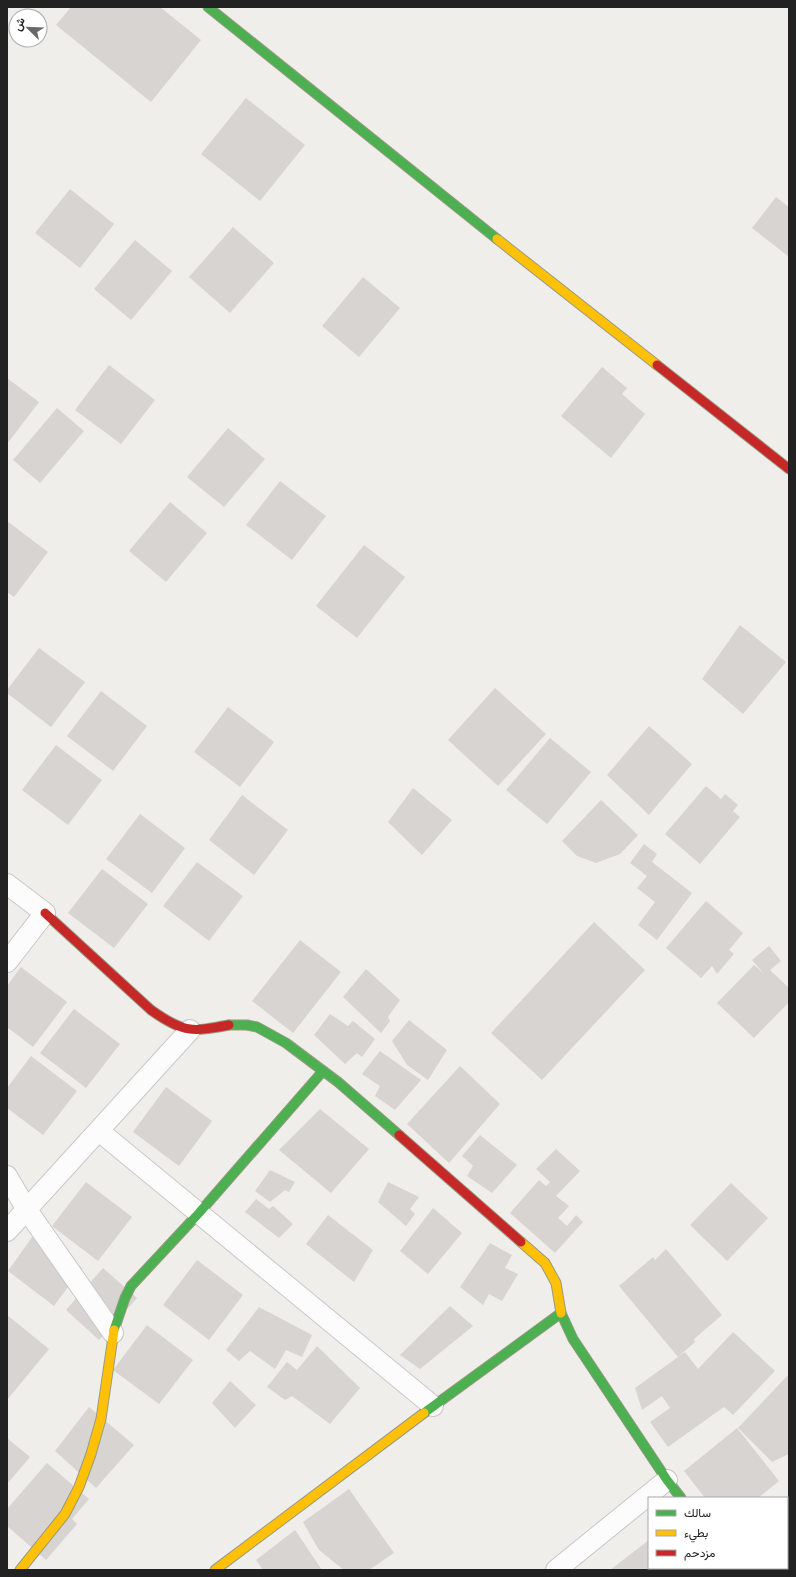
<svg xmlns="http://www.w3.org/2000/svg" width="796" height="1577" font-family="'Titillium Web',Vazirmatn,sans-serif">
	<rect width="100%" height="100%" fill="#f0eeeb"/>
	<g fill="#d7d4d2">
		<path d="M71,7H160L201,40L151,102L56,25Z"/>
		<path d="M246,98L305,145L260,201L201,154Z"/>
		<path d="M70,189L114,224L80,268L35,233Z"/>
		<path d="M776,197L789,207V257L752,228Z"/>
		<path d="M233,227L274,263L230,313L189,277Z"/>
		<path d="M135,240L172,271L131,320L94,289Z"/>
		<path d="M363,277L400,308L359,357L322,326Z"/>
		<path d="M109,365L155,400L121,444L75,410Z"/>
		<path d="M602,367L627,388L622,394L645,414L611,458L561,416Z"/>
		<path d="M7,378L39,402L7,444Z"/>
		<path d="M57,408L84,431L40,483L13,460Z"/>
		<path d="M228,428L265,459L224,507L187,477Z"/>
		<path d="M280,481L326,516L292,560L246,525Z"/>
		<path d="M170,502L207,533L166,582L129,551Z"/>
		<path d="M7,521L48,552L14,597L7,592Z"/>
		<path d="M364,545L405,577L357,638L316,606Z"/>
		<path d="M740,625L786,662L743,714L702,679Z"/>
		<path d="M39,648L85,682L51,727L7,693V690Z"/>
		<path d="M495,688L546,734L498,786L448,740Z"/>
		<path d="M101,691L147,726L113,771L67,736Z"/>
		<path d="M228,707L274,742L240,787L194,752Z"/>
		<path d="M649,726L692,764L649,815L607,775Z"/>
		<path d="M550,738L591,772L547,824L506,790Z"/>
		<path d="M56,745L102,780L68,825L22,790Z"/>
		<path d="M706,786L721,799L725,794L738,805L733,811L740,817L700,864L665,834Z"/>
		<path d="M413,788L452,820L422,855L388,822Z"/>
		<path d="M242,795L288,830L254,875L209,840Z"/>
		<path d="M601,800L638,835L620,854L596,863L577,856L562,841Z"/>
		<path d="M140,814L185,848L152,893L106,859Z"/>
		<path d="M644,844L657,854L652,862L692,893L657,940L638,925L655,902L637,888L647,876L630,863Z"/>
		<path d="M197,862L243,896L209,941L163,906Z"/>
		<path d="M102,869L148,904L114,948L68,913Z"/>
		<path d="M706,901L743,933L729,950L734,954L717,974L712,966L701,978L666,948Z"/>
		<path d="M594,922L645,970L542,1080L491,1033Z"/>
		<path d="M300,940L341,972L293,1033L252,1001Z"/>
		<path d="M769,946L781,961L770,970L789,988V1002L754,1038L717,1003L754,965L764,974L752,960Z"/>
		<path d="M21,967L67,1002L33,1047L7,1027V986Z"/>
		<path d="M366,969L400,1000L388,1017L390,1021L381,1033L343,997Z"/>
		<path d="M74,1009L120,1044L86,1088L40,1053Z"/>
		<path d="M330,1014L348,1026L353,1021L375,1039L362,1057L357,1053L345,1064L314,1035Z"/>
		<path d="M409,1020L447,1050L428,1080L407,1065L392,1041Z"/>
		<path d="M380,1051L421,1080L395,1110L375,1096L380,1086L362,1074Z"/>
		<path d="M31,1056L77,1091L43,1135L7,1108V1088Z"/>
		<path d="M460,1066L500,1104L449,1163L407,1124Z"/>
		<path d="M166,1087L212,1121L179,1166L133,1132Z"/>
		<path d="M320,1109L369,1149L331,1193L279,1150Z"/>
		<path d="M480,1135L517,1165L492,1193L467,1176L473,1166L462,1156Z"/>
		<path d="M556,1149L580,1171L556,1196L569,1206L558,1218L567,1226L576,1215L583,1222L555,1253L510,1213L539,1180L546,1186L550,1182L536,1169Z"/>
		<path d="M270,1170L295,1182L289,1192L285,1190L270,1202L255,1191Z"/>
		<path d="M86,1182L132,1217L98,1261L52,1226Z"/>
		<path d="M388,1182L419,1197L410,1209L415,1214L406,1226L378,1202Z"/>
		<path d="M731,1183L768,1218L727,1261L690,1225Z"/>
		<path d="M256,1199L269,1209L273,1206L293,1224L279,1238L245,1212Z"/>
		<path d="M433,1208L462,1233L428,1274L400,1251Z"/>
		<path d="M328,1215L373,1250L354,1282L306,1244Z"/>
		<path d="M35,1233L82,1268L54,1306L8,1271Z"/>
		<path d="M490,1243L512,1255L505,1268L518,1274L502,1301L489,1294L483,1305L460,1287Z"/>
		<path d="M666,1249L722,1315L694,1339L695,1342L678,1357L619,1286L653,1257L655,1260Z"/>
		<path d="M197,1260L243,1295L209,1340L163,1305Z"/>
		<path d="M103,1268L137,1298L99,1340L66,1310Z"/>
		<path d="M450,1306L473,1326L420,1369L400,1355Z"/>
		<path d="M259,1307L312,1335L302,1357L286,1350L275,1369L250,1351L239,1361L226,1350Z"/>
		<path d="M7,1315L49,1349L7,1400Z"/>
		<path d="M147,1325L193,1360L159,1404L113,1370Z"/>
		<path d="M733,1332L775,1371L733,1415L724,1407L668,1447L650,1422L670,1408L662,1396L642,1410L635,1388L685,1352L698,1369Z"/>
		<path d="M317,1346L360,1388L330,1424L292,1396L285,1400L267,1387L287,1362L297,1370Z"/>
		<path d="M787,1376L789,1378V1454L772,1462L738,1428Z"/>
		<path d="M230,1381L256,1405L235,1428L212,1403Z"/>
		<path d="M89,1407L134,1445L96,1488L55,1451Z"/>
		<path d="M737,1428L779,1481L758,1498H705L684,1471Z"/>
		<path d="M7,1438L30,1457L7,1484Z"/>
		<path d="M47,1463L89,1499L72,1519L77,1524L46,1560L7,1526V1509Z"/>
		<path d="M349,1489L394,1553L369,1570H344L319,1550L303,1522Z"/>
		<path d="M295,1530L322,1570H263L256,1560Z"/>
		<path d="M649,1540V1568H705L707,1570H610Z"/>
	</g>
	<g fill="none" stroke-linecap="round" stroke-linejoin="round">
		<defs>
			<g id="street">
				<path d="M7,884L45,913L7,962"/>
				<path d="M99,1131L433,1406"/>
				<path d="M7,1176L27,1210L113,1333"/>
				<path d="M7,1231L190,1030"/>
				<path d="M738,1568L740,1570"/>
				<path d="M556,1570L667,1480"/>
			</g>
			<g id="fast">
				<path d="M208,7L497,239"/>
				<path d="M229,1025H247L257,1027L286,1043L338,1082L399,1135"/>
				<path d="M114,1330L125,1298L131,1286L199,1213L323,1071"/>
				<path d="M424,1413L561,1313L573,1339L667,1480L681,1498"/>
			</g>
			<g id="slow">
				<path d="M497,239L657,365"/>
				<path d="M521,1242L545,1263L556,1283L561,1313"/>
				<path d="M20,1570L65,1514L79,1487L91,1454L101,1419L114,1330"/>
				<path d="M215,1570L424,1413"/>
			</g>
			<g id="jam">
				<path d="M657,365L789,469"/>
				<path d="M45,913L151,1010C183,1033 192,1032 229,1025"/>
				<path d="M399,1135L521,1242"/>
			</g>
		</defs>
		<use href="#street" stroke="#c9c8c7" stroke-width="22"/>
		<use href="#fast" stroke="#999a82" stroke-width="11"/>
		<use href="#slow" stroke="#999a82" stroke-width="11"/>
		<use href="#jam" stroke="#999a82" stroke-width="11"/>
		<use href="#street" stroke="#fdfcfc" stroke-width="20"/>
		<use href="#fast" stroke="#4caf50" stroke-width="9"/>
		<use href="#slow" stroke="#ffc107" stroke-width="9"/>
		<use href="#jam" stroke="#c62828" stroke-width="9"/>
	</g>
	<rect width="796" height="1577" fill="none" stroke="#222222" stroke-width="16"/>
	<rect x="648" y="1497" width="140" height="72" fill="#ffffff" stroke="#a7a7a7"/>
	<rect x="656" y="1510" width="20" height="6" fill="#4caf50" stroke="#a7a7a7"/>
	<text x="684" y="1517" font-size="12" fill="#222222">سالك</text>
	<rect x="656" y="1530" width="20" height="6" fill="#ffc107" stroke="#a7a7a7"/>
	<text x="684" y="1537" font-size="12" fill="#222222">بطيء</text>
	<rect x="656" y="1550" width="20" height="6" fill="#c62828" stroke="#a7a7a7"/>
	<text x="684" y="1557" font-size="12" fill="#222222">مزدحم</text>
	<g transform="translate(28 28) rotate(293)"><circle r="19" fill="#ffffff" stroke="#a7a7a7"/>
	<path d="M0-3L7 15L0 10L-7 15Z" fill="#6a6968"/>
	<text y="-6" font-size="11" font-weight="bold" text-anchor="middle" fill="#222222">ش</text>
	</g>
</svg>
